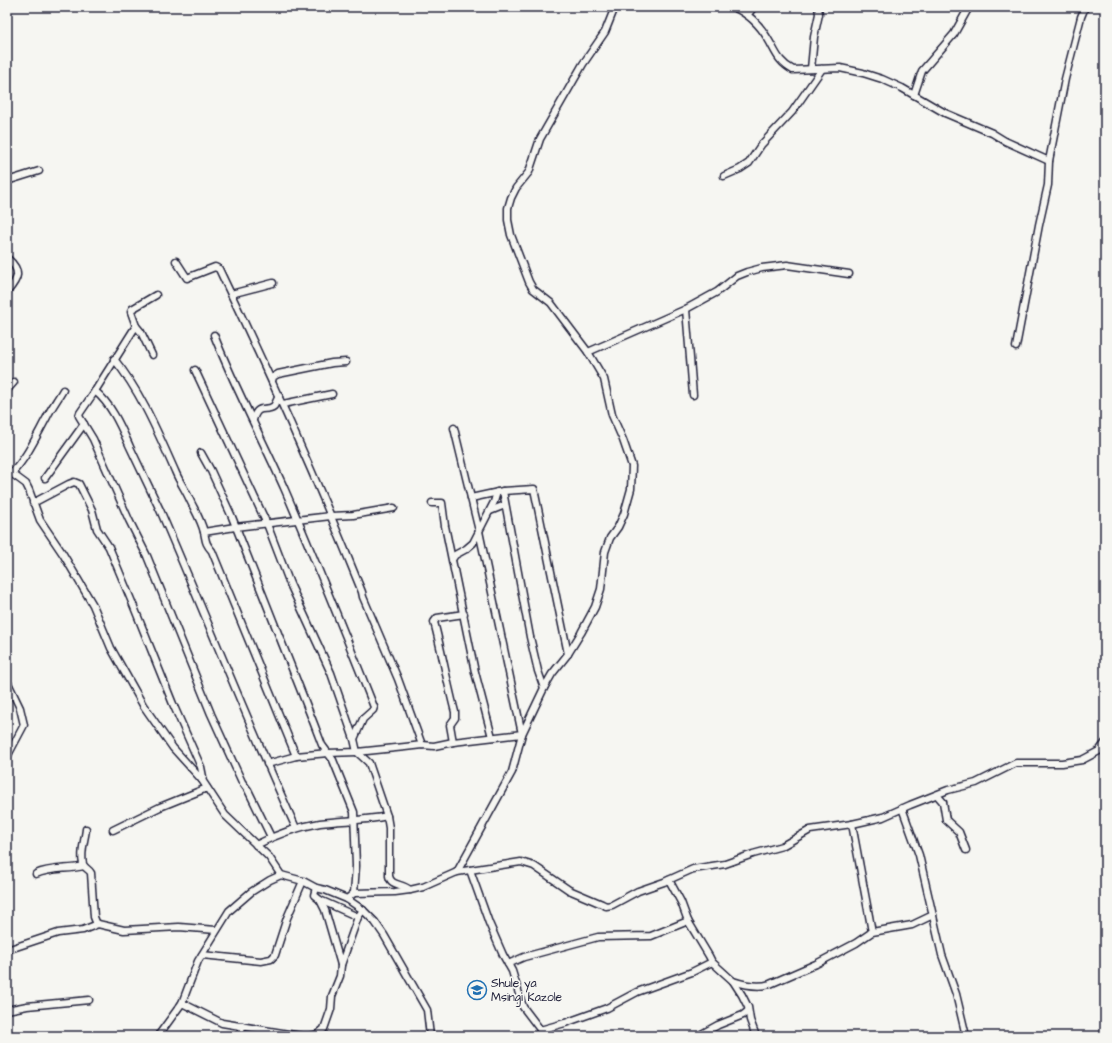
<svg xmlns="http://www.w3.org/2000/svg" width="1112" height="1043" font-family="'Architects Daughter',sans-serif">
	<rect width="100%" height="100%" fill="#f6f6f2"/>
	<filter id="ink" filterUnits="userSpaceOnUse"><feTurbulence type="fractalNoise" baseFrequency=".025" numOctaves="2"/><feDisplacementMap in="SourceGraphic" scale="8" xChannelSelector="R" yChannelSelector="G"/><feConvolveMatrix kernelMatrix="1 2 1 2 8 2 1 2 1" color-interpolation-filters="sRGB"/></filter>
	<g filter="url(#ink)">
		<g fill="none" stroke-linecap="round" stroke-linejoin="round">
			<defs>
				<g id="minor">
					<path d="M733,7C747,13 760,25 768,39C776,52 778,62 793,70L840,68L863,73L882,79L902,88L945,113L992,133L1005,141L1049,161"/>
					<path d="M747,15L754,7"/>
					<path d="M811,69L814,37L819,14L818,7"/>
					<path d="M914,95L922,71L954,34L969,7"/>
					<path d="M724,176L740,169L749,163L761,145L792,112L822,69"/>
					<path d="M7,181L39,171"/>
					<path d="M7,258C22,271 19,278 7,292"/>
					<path d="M176,261L187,278L215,267L219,269C270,375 318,482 362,592L363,597L398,679L422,745"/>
					<path d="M231,294L273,283"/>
					<path d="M686,309L693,395"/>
					<path d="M136,326L95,391L80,413L79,416L93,439L129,520L147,556L211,714L242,782L248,790L271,837"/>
					<path d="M214,335C235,388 262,438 285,490C316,562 345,634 374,707L373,710L363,719L354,739"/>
					<path d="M1016,347L1039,225L1048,185L1049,161L1065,79L1081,17L1085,7"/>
					<path d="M588,352L686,309L717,292L737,276L747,272L762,268L787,265L849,274"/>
					<path d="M152,355L141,332L136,326L131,312L132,309L156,295"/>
					<path d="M114,359C141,392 158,433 175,471C179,481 185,489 189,498C194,509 201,520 204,532C206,541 205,543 212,551L296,756"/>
					<path d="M195,370L267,524L290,584L331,673L354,739L357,752L369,763L387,816L389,828V876C391,886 401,883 410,890"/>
					<path d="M272,381L273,377L278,374L332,363L346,362"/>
					<path d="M7,390L14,382"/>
					<path d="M95,391C112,405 121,427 130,447C140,468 150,489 160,510C206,616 248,723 296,828"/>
					<path d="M283,404L332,394"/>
					<path d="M253,420C258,402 266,413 274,406C276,403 277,399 279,396"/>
					<path d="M201,453L211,471L232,517L314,724L322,745L333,760L354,812L356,866L354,893"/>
					<path d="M7,470L26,484L29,490L40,520L63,554L93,605L111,648L143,705L173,748L202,780L225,815L269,857L281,875"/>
					<path d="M12,473C27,457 36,437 47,417C51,408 58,399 63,390"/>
					<path d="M45,478L84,424"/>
					<path d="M503,491L530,637L538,671L544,688"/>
					<path d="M471,498L503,491L534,489L568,654"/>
					<path d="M33,503L69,484L74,482L79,484L92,510L97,529L109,547L134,607L173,704L201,767L203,777L202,780"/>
					<path d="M432,503H442L445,526L475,672L492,737"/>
					<path d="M490,511L505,505"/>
					<path d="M204,532L235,527L331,516L353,515L394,508"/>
					<path d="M453,558L455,555L466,549L473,543L494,502L497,492"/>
					<path d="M453,742L450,725L455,718V712C447,682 442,652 434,622L437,618L464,614"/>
					<path d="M7,757L24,725L20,708L8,683"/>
					<path d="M267,764L296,756L328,753L357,752L405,747L422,745L434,746L453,742L522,734L479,531L454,428"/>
					<path d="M937,795L943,802L946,820L959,832L966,850"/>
					<path d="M902,808L919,855L942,955L956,994L966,1036"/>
					<path d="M852,824L872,932"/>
					<path d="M86,829C85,840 80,852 83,864C84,868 89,869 91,873L94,917L96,922L98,924"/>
					<path d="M113,830L160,807L207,788"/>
					<path d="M256,845C277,834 297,827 320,823C342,820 365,821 387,816"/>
					<path d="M470,870L489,923L503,955L512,971L523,1007L545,1036"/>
					<path d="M457,872L512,772L522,734L544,688L552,674L568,654L581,633L595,607L601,589L605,552L610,538L618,527L624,514L631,489L632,466L623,440L612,415L604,379L588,352L551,303L533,289L529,282L511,235L508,220V208L511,198L516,188L529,172L540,139L583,64L605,32L615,7"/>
					<path d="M36,874C51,867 68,870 84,866"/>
					<path d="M669,880L681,902L688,921L709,956L712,962L733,981L742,995L748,1007L750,1020L756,1036"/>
					<path d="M316,888L314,895L320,900L358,917"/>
					<path d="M347,899L354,893L395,892L410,890L423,887L457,872L521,862L534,866L569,890L602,904L606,906L612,905L638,891L664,882L693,869L725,864L753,854L782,846L810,830L852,824L883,817L910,805L948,790L976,783L1016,763H1062L1082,760L1099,751L1105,743"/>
					<path d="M320,900L325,910L341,965"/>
					<path d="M7,950L58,933L83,930L98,924L124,930L179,927L216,930"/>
					<path d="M202,955L261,961L271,959L275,955L287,918L303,881"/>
					<path d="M508,964L524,957L598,937L651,936L688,921"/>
					<path d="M733,981C745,985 758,988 770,984L816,964L856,943L872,932L912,925L933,915"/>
					<path d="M182,1003L222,1023L301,1036"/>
					<path d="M7,1010L27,1006L89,1000"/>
					<path d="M540,1030L565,1023L607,1008L637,992L692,972L712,962"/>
					<path d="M158,1036L182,1003L198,961L229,911L251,892L270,880L281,875L303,881L316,888L325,890L347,899L363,910L375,922L384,935L427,1010L430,1036"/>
					<path d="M240,1036L242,1026"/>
					<path d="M311,1036L318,1034L324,1029L331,1009L332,996L340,976L341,965L358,917L363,910"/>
					<path d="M698,1036L718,1025L743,1015L748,1011"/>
				</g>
			</defs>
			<use href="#minor" stroke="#22223b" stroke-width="9"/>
			<use href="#minor" stroke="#f6f6f2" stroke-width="6"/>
		</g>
	</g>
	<defs>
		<symbol id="school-ring" viewBox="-11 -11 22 22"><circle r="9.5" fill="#f6f6f2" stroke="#1f6fb2" stroke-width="1.5"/><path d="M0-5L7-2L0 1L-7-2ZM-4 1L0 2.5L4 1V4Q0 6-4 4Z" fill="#1f6fb2"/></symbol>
	</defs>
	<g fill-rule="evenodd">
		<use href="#school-ring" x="466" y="979" width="22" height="22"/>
	</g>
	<g text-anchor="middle" stroke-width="3.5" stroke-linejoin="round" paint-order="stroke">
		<g font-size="12" fill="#22223b" stroke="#f6f6f2" text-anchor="start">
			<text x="491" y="987">Shule ya<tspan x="491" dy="14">Msingi Kazole</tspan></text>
		</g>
	</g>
	<rect width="1112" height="1043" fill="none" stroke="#f6f6f2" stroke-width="24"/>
	<rect x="12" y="12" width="1088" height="1019" fill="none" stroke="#22223b" stroke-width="1.5" filter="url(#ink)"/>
</svg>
